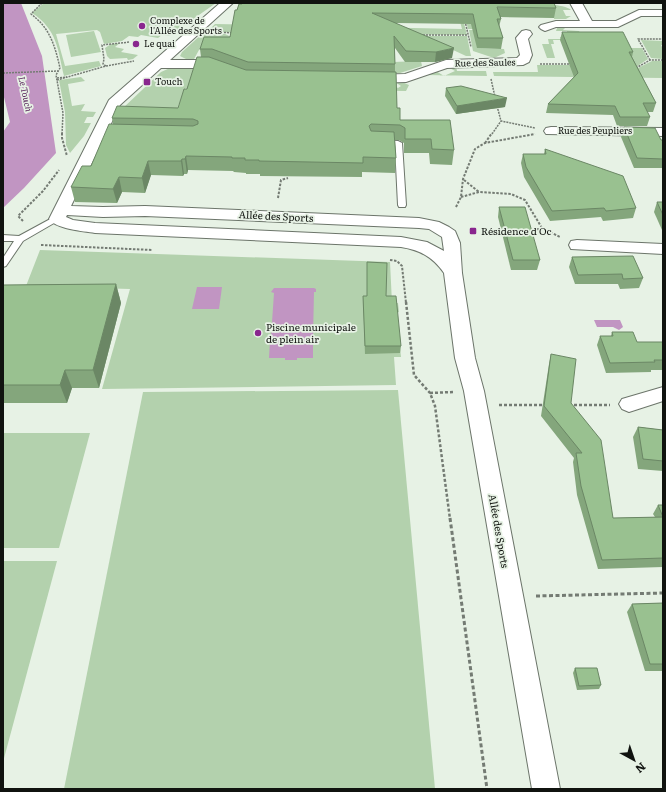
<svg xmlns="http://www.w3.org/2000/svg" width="666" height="792" font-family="Literata,serif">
	<rect width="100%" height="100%" fill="#e7f2e5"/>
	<g fill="#b3d1ad">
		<path d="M44,3H216L169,36L162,35L158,38L141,35L138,37L129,36L122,41L104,44L100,32L97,30L56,34L65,66L99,61L101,66L64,76C58,50 57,29 32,13Z"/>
		<path d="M459,3L467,35L207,32L215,24L462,29L457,10Z"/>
		<path d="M462,3C481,3 561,0 571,10H563L566,16H571L566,19H554V18L495,13L479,29H468Z"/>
		<path d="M567,26L563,30L579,31L585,43L573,40H553L554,44H551L555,58H547L542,44H549L548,39H561L560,37H564L567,35V31H556L557,28Z"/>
		<path d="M469,30H477V48L504,49L505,53L494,58L473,51Z"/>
		<path d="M94,31L101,52L71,57L66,35Z"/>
		<path d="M203,33L225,34L253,47H206L199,50L194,59H186L180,56L182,52Z"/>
		<path d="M423,36H467L471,56H466Z"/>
		<path d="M641,40L663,41V45H661L663,49V59L651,58Z"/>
		<path d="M120,43L115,47L124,49L121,52L138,55L133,59L128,60L127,58L110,59L107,56L105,48L111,44Z"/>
		<path d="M624,48H642L648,59L636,67Z"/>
		<path d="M421,61L422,66L400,73L378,74L393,62Z"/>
		<path d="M652,61H663V78L494,76L493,72H538L537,65H576L634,70Z"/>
		<path d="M456,66L457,71H486L487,76L424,75L436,71L444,76L455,71L448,67Z"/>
		<path d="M170,68H210L393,85L398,88L401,86L395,82H402L409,85L406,91L185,88L167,135L122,109L161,72Z"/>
		<path d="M81,77L85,81L68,84L72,106L85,104L81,111L96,112L93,117H87L84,123H91L84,136L70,153L66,145L65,112L59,80Z"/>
		<path d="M40,250L390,262L392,303H398L399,312L396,313L401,357H394L396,385L102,389L130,289L26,286Z"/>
		<path d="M398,390L435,789H64L143,392Z"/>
		<path d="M3,433H90L59,548H3Z"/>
		<path d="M3,561H57L3,762Z"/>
	</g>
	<g fill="#c195c2">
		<path d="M3,3H21L42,56L56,153L24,188L3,208V132L10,122L3,93Z"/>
		<path d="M197,287H222L219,309H192Z"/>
		<path d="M274,288H314L316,289V292H314L313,337H316V340H313V358H297V360H285V358H269L270,340H268V337H271L274,293L271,292Z"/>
		<path d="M594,320H620L623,327L619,330L613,327H597Z"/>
	</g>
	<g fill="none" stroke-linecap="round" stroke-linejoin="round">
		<defs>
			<g id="service">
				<path d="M380,140L398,141L402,143L406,205L405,207H399L398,205L395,145L380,144Z"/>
				<path d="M54,217H57L61,219L23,241L6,266L3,267V258L14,241H3V235L19,236Z"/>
			</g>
			<g id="minor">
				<path d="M220,3H233L170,60H209L225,64L227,67L225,70L221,71L209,68H161L120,105L71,206L103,207L145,206L419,218L439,222L449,227L455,231L460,243L462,273L475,358L484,391L560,789H532L464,391L455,358L444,273C433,257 420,250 401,247L95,233C83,231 56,229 49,219L109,100ZM67,215L103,217L145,216L419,228L429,229L442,237L444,251L427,242L401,237L95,223L73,220L66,217Z"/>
				<path d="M570,3H582L592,21H616L639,10H663V16H641L618,27H556L545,31L541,29L539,27L541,25L556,21H580Z"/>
				<path d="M526,30L530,31L532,34L528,39L532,55L529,62L523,65L447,68L406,82L369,83L364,82L363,79L364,76L369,75L405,74L446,60L517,58L520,55L516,38L522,31Z"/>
				<path d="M551,127L663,128V136L546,134L544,131L546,128Z"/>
				<path d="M577,240L663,244V254L571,249L569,245L571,241Z"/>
				<path d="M663,387V401L629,412L622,409L619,404L622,399Z"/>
			</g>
		</defs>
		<use href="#service" stroke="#6c756a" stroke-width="2"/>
		<use href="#minor" stroke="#6c756a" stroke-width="2"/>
		<g stroke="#747b73" stroke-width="1.5" stroke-dasharray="2 1" stroke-linecap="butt">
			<path d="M40,3L41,4L31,14C50,28 55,46 60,68L56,75L63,113L62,134"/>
			<path d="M465,21L471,47"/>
			<path d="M218,32L233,33"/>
			<path d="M420,35H468"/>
			<path d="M650,60L638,39H663"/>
			<path d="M540,64H571"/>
			<path d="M106,66L103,64L104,59L102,45L130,42"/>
			<path d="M636,68L650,60H663"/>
			<path d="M3,73L58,71"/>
			<path d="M57,78L67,77"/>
			<path d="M491,79L495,97"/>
			<path d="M57,80L106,66L134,61"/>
			<path d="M497,106L501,121L535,128"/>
			<path d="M492,134L501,121"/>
		</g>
		<g stroke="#747b73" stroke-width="2" stroke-dasharray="2.5 1.5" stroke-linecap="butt">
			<path d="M62,133V138L67,156"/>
			<path d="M485,143L492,133"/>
			<path d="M464,180L479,192"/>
			<path d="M461,197L479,192L511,194L525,200L542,228L560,237"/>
			<path d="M278,198L281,180L288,178"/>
			<path d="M456,207L461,197L463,179L475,149L485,143L535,134"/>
			<path d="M23,221L18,216L43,191L59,170"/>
			<path d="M41,245L152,250"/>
			<path d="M390,260L397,261L402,266L406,303"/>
		</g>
		<g stroke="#747b73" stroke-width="2.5" stroke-dasharray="3 2" stroke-linecap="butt">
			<path d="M406,302L414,375L430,393L435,406L450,519"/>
			<path d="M430,393L453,392"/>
			<path d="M499,405H546"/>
			<path d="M569,405H610"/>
		</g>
		<g stroke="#747b73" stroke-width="3" stroke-dasharray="4 2.5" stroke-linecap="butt">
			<path d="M450,518L487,789"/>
			<path d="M536,596L663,593"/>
		</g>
		<use href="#service" fill="#fff" fill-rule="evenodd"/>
		<use href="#minor" fill="#fff" fill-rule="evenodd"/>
	</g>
	<g fill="#84a67c">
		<path d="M239,4L556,8L554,18L500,17L501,19L499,27L503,38L501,49L477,48L471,24L396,23L452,58L435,62H405L395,48V72L397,108L400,120L454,150L452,165L430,164L429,153H404V143L399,140H395L396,158L395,173L362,172V177L260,176V174H246V173L234,172L233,171L188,170L187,174H184L183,176L151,175L145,193L122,192L117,203L75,202L71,187L91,166L113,125L112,118L178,108L201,57L200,49L230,37Z"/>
		<path d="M562,32L633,52L632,57L656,103L653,112H647L650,117L647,126H617L613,115L546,113L548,104L574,77L560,40Z"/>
		<path d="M446,88L505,107L456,114L445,96Z"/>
		<path d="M624,127L661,140H663V168H634L621,137Z"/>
		<path d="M545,149L636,208L633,218L603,221L601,217L550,221L524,177L521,163L523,154H544Z"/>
		<path d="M657,202H663V230H662L654,212Z"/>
		<path d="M499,207L540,260L537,270H511L498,217Z"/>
		<path d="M572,257L643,278L639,288L620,289L618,284H575L569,267Z"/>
		<path d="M116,284L121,303L99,388H72L67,403H3V285Z"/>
		<path d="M363,296H386L401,346L400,353L365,354Z"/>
		<path d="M612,332L637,342H663V370H651V372L606,373L597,345L600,336H611Z"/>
		<path d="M551,354L571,403L613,518L655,517L653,514L658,505H663V567L598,569L577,495L573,462L574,458L541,416L549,364Z"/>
		<path d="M638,427L663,430V471L638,469L633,437Z"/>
		<path d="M663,603V671H645L627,612L632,604Z"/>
		<path d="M575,668L601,685L599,689L577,690L573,673Z"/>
	</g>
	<g fill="#6b8765">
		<path d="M454,48L452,58L435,62L436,52Z"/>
		<path d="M507,98L505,107L456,114L457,106Z"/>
		<path d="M186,156L188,170L187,174L185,159Z"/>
		<path d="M182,159L184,174L183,176L181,161Z"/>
		<path d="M148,161L151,175L145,193L142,178Z"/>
		<path d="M119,177L122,192L117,203L113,189Z"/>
		<path d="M116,284L121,303L99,388L93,370Z"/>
		<path d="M65,370L72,388L67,403L60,385Z"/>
	</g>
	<g fill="#99c190" stroke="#6b8765">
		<path d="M242,3H554L556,8L497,7L501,19H497L503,38H478L473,14L372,13L454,48L436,52L406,51L394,36L395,64L248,62L212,49H200L204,37H230L235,10H237L239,4H242Z"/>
		<path d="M562,32H623L633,52H629L656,103H643L650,117H620L615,106L548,104L578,73Z"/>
		<path d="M197,57H209L246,70L396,72L397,108H400V120H450L454,150L432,149L431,139H405V128L400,125L371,124L369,126L371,131L394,132L396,158L363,157V163L259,161V160H245V158H232V157L186,156L185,159H182L181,161H148L142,178L119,177L113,189L71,187L82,166H91L109,124L193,126L198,124V121L193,119L112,118L117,106L178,108L184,89H187Z"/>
		<path d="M461,86L507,98L457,106L446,88Z"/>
		<path d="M624,127L655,128L661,140H663V159L637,158Z"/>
		<path d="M545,149L623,176L636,208L606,211L604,208L552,211L526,167L523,154H546Z"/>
		<path d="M657,202H663V215Z"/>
		<path d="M499,207H525L540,260H513Z"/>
		<path d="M633,256L643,278L623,279L622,274L578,275L572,257Z"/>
		<path d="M367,262L387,263L386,296H396L401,346H365L363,296H367Z"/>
		<path d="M116,284L93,370H65L60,385H3V285Z"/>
		<path d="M612,332H633L637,342H663V360H654L655,362L610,363L600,336H613Z"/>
		<path d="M551,354L576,359L571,403L601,440L613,518L663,517L658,505H663V558L602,560L581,486L576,453H582L544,406Z"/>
		<path d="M638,427L663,430V461L643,459Z"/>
		<path d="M663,603V664H650L632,604Z"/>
		<path d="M575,668H597L601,685L579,686Z"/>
	</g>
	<g fill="#89268e" stroke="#e7f2e5" stroke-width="1.5">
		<circle cx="142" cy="26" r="4"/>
		<circle cx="136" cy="44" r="4"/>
		<rect x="143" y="78" width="8" height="8" rx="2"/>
		<rect x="469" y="227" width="8" height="8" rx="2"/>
		<circle cx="258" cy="333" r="4"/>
	</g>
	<g text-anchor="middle" stroke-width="3.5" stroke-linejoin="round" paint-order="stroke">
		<g font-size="9" fill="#10130f" stroke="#e7f2e5" text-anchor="start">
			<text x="150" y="24">Complexe de<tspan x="150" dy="10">l'Allée des Sports</tspan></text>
			<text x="144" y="47">Le quai</text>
			<text x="155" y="85">Touch</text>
		</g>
		<g font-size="9" fill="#10130f" stroke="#e7f2e5">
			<text transform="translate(485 63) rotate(-1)" y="3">Rue des Saules</text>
			<text x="595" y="134">Rue des Peupliers</text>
		</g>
		<g font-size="9" font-style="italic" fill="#57225a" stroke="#e7f2e5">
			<text transform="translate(25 94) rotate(78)" y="3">Le Touch</text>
		</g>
		<g font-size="10" fill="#10130f" stroke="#e7f2e5">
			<text transform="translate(276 216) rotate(3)" y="4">Allée des Sports</text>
			<text transform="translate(499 531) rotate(80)" y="4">Allée des Sports</text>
		</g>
		<g font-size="10" fill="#10130f" stroke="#e7f2e5" text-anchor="start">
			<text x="481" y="235">Résidence d'Oc</text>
			<text x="266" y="331">Piscine municipale<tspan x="266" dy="12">de plein air</tspan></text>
		</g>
	</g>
	<rect width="666" height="792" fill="none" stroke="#10130f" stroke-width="8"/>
	<g transform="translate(634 760) rotate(140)" stroke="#e7f2e5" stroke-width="3" paint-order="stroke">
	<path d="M0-3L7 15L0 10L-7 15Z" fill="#10130f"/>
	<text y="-6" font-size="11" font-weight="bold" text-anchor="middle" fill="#10130f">N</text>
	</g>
</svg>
